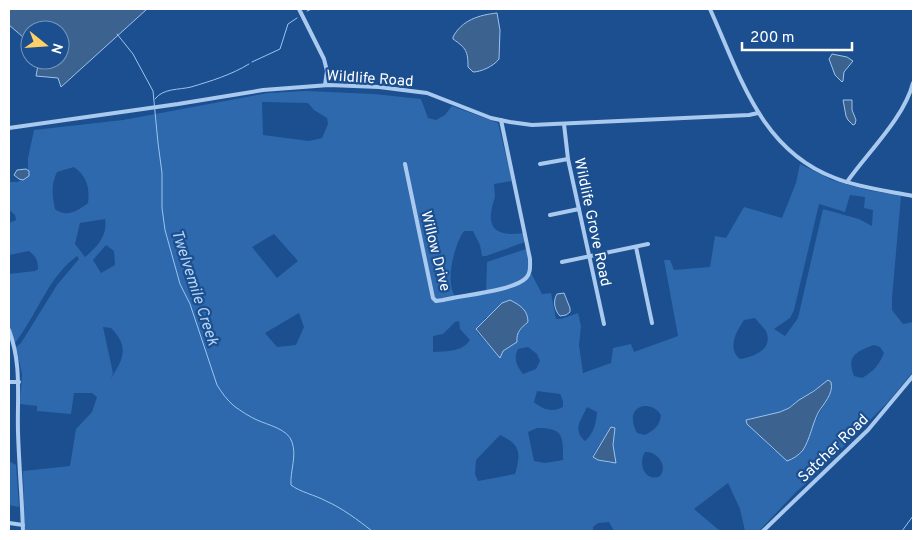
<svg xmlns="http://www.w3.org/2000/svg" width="922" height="540" font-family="Overpass,sans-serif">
	<rect width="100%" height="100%" fill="#1b4f8f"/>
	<g fill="#2e69ad" fill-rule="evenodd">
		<path d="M306,91L374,94L421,99L428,118L436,120L445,115L452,106L498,123L512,181L494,184C494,189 496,196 494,200C485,228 495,237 524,233L525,242L486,256H482L480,245L473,231H464C454,245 445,282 455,296L486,294L487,262L526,249L531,273L542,294L551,293L556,319H561L578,313L581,326L579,345L583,373L611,363L613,348L631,344L634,352L678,336L664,260H670L674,270L710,267L715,236L726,238L744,207L782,218L796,183L800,164L832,180L867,190L901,196L892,298V310L903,324L913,322V372L887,403L812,478L796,492L759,531H745L740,509L728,483L694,509L720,531H614L609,522L598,523L593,527V531H25L23,471L70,466L76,429L92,412L97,397L92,393H74L71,414L37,411V406L20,404L22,374L16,347L21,343L57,285L79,259L77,256C48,277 37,315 15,343L9,329V274L35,271L38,269C38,260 36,257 29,251L9,255V223L16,220L15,215L9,210V182H18L28,176V158L34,130L123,120L268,93ZM262,102L308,103L314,110L327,118L328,124L322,138L309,141L263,135ZM74,167C87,176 90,189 88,203C78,211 66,218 55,209C52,196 51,184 57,172ZM850,195L865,197L864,208L873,210L872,226L859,219L823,209L798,318L785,336L774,329L790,318L794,310L819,204L845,212ZM105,219C108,236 97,247 85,257L75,244L80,223ZM274,234L298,261L277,278L252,247ZM106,245L114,251L115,265L101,273L93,260ZM299,313L304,327L296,345L277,347L265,333ZM486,317L520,329L517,336V342L503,351L500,358L476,331ZM755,318C758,322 763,327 766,331C774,350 753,357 740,359C727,348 736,332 744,320ZM459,321L460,329L470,340C462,352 447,351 433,352V336L443,334L455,322ZM103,327L111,328C129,346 124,359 111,378L113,373ZM874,345L880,347L884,353C879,365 874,371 862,378L854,376C846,356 857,351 874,345ZM528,347L537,354L540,361L536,369L523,374C517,366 513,359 518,349ZM822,384L830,393L812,427L775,451L748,424L747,420C757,416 768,417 778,413C786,410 792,405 799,400C807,394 815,391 822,384ZM537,391L560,394L563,401V407C552,413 542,409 534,402ZM643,406C652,406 656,408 661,415C660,426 654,430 645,435L637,433C632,423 629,410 643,406ZM587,407L597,412C596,424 594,433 585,441C572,429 581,421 587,407ZM611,427L615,428V431L611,463L598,460L593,457V455ZM537,428C564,428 563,436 563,460L545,463L534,461L528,432ZM500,435C521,445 521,453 515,474L478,481L475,474L476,460ZM645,452C658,451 669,467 659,477C656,477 653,478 651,477C641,474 640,459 645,452Z"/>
		<path d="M9,461L16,465L19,507L9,505Z"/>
	</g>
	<g fill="#3c6290" stroke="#9cc4f0">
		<path d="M9,9H147L61,87L58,78L36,76L39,60H60V30H30V43L9,25Z"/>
		<path d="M497,13L500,30L499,59C494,66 481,72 473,72L468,67C468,51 466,48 453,39V37C462,20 479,15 497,13Z"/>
		<path d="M832,54L847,57L853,61L844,72L843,81L842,82L835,75L829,59Z"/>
		<path d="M843,100H852V110L856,120L855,124L853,125L848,120L846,116Z"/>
		<path d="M26,169L29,171V176L23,180L19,179L14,175L17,170Z"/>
		<path d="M564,293L570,308V312L566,315L560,316C554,310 553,300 557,294Z"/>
		<path d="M510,300C520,305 528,310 528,322C521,328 516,332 517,342L503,351L500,358L476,329L502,303Z"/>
		<path d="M828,380L831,382C834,394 823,404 818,413C812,425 810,439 803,450C799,455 793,459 787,461L747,424L746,420L780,412L789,408L799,400L814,391Z"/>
		<path d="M611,427L615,428L613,445L616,463L598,460L593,457Z"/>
	</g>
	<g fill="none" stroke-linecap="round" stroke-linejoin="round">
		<g stroke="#9cc4f0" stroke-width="1">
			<path d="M307,11L312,9"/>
			<path d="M117,34L133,54L153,91L158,143L162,173V208L165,230L180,284L190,304L217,385C222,393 227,400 234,406C241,411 250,417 257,420C268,425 288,429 292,442C297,456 290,471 291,485C300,492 315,495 326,501C342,508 358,520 372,531"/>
			<path d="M252,62L280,49L288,24L297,18"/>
			<path d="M155,99C163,88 179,90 191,87C211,81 231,75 249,64"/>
			<path d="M902,531L913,516"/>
		</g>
		<g stroke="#a9c9ee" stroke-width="4">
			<path d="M299,9L324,59L327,71L325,85"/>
			<path d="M710,9C740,75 760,150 835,178C860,188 888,191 913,196"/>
			<path d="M564,124L568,159L604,324"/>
			<path d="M9,128L178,104L263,90L329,85L379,87L427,93L491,118L510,122L532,125L749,115L758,113"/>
			<path d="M405,164L433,298L436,301L443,300C463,295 513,291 526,278C531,273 530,266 530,259L501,120"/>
			<path d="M540,164L568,159"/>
			<path d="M847,182C868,152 904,118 913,83"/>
			<path d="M550,215L579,209"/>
			<path d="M636,247L652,323"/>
			<path d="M562,262L648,244"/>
			<path d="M9,330C22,365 17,396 18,432C19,465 22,498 23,531"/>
			<path d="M9,382H19"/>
			<path d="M9,523L23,525"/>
			<path d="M763,531L868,430L913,376"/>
		</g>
	</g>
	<g text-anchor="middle" stroke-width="4.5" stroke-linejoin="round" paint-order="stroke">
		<g font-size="15" fill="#fff" stroke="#1b4f8f">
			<text transform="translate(370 78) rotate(4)" y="5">Wildlife Road</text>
			<text transform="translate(593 222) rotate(78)" y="5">Wildlife Grove Road</text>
			<text transform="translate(436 251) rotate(76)" y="5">Willow Drive</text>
			<text transform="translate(833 448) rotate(-44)" y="5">Satcher Road</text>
		</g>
		<g font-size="16" font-style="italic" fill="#b5d3f5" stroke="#1b4f8f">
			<text transform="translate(196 287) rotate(72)" y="6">Twelvemile Creek</text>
		</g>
	</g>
	<rect width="922" height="540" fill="none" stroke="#ffffff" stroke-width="20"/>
	<g transform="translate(45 45) rotate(107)"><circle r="24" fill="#1b4f8f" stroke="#7695bc"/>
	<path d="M0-4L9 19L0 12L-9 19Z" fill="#ffd166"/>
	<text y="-8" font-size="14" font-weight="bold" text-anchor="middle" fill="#ffffff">N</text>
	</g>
	<path d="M742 42v8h110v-8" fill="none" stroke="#ffffff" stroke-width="2.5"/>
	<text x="750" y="42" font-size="15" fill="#ffffff" stroke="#1b4f8f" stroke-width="4" paint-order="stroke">200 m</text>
</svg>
